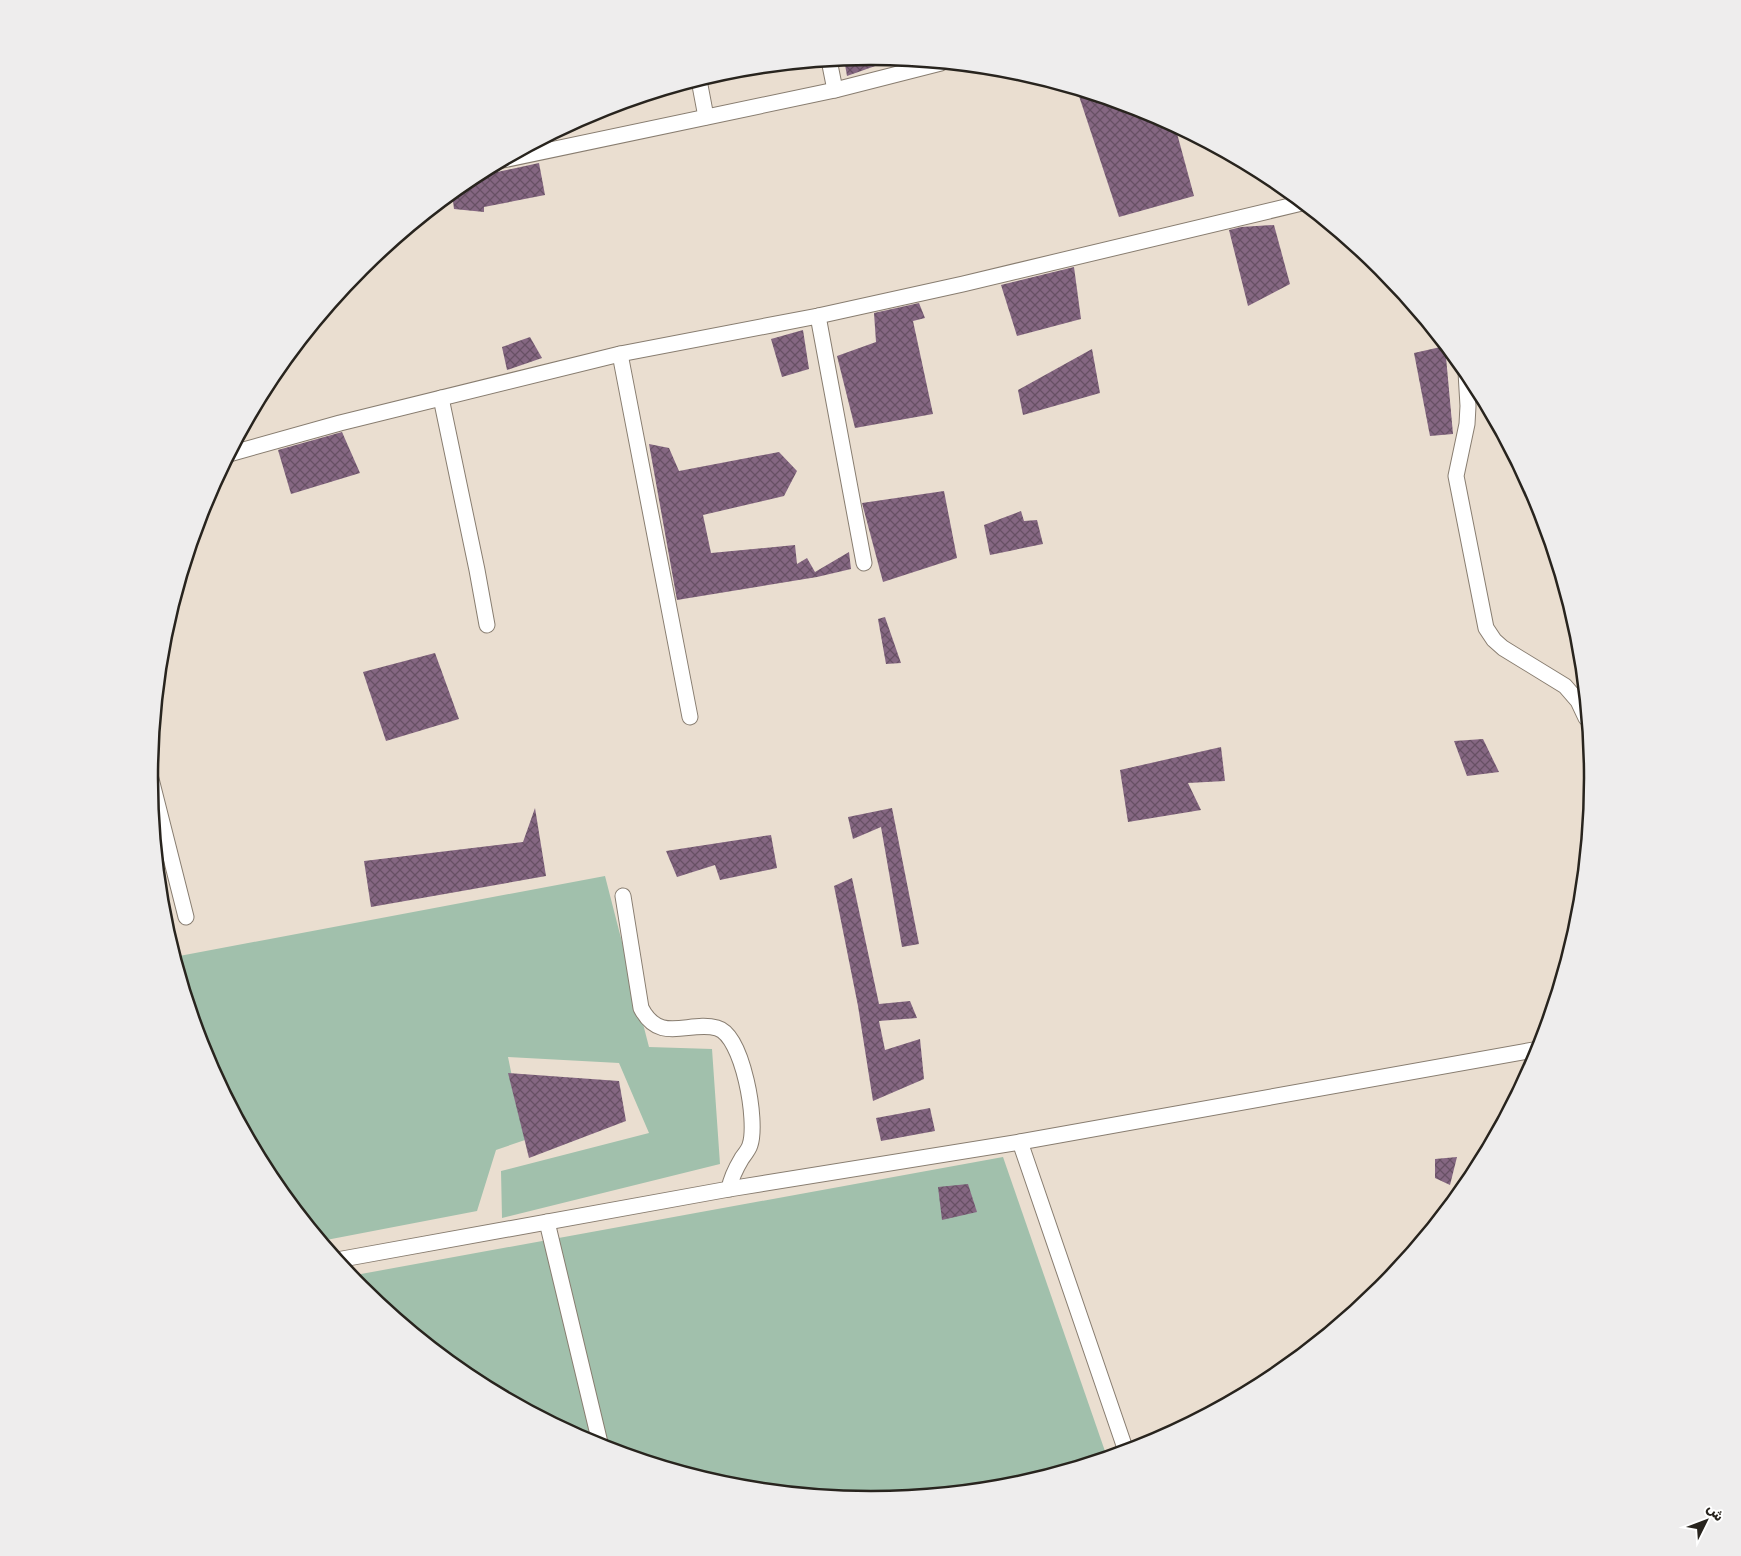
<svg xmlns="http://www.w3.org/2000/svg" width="1741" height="1556" font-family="Rubik,Vazirmatn,sans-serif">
	<defs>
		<pattern id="building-cross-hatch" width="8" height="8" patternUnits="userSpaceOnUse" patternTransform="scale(1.25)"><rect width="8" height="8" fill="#856782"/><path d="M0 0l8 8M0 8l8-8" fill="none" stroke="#675064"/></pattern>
	</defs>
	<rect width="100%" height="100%" fill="#eaded0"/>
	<g fill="#a1c0ac">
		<path d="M158,868L174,930L167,932L163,919Z"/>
		<path d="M605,876L649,1047L712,1049L720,1164L502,1218L501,1171L649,1133L619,1063L508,1057L525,1140L496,1150L477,1211L321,1241L270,1179L204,1054L174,957Z"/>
		<path d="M1003,1157L1107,1457L1011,1486L870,1500L729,1486L594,1445L469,1378L360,1288L350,1276Z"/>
	</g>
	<g fill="url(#building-cross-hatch)">
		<path d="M871,56L895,59L847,76L844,59Z"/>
		<path d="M1077,90L1147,111L1175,126L1194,196L1119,217Z"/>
		<path d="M539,163L545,195L484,207V212L454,209L452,193L469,178Z"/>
		<path d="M1274,225L1290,284L1248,306L1229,230L1241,227Z"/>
		<path d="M1074,267L1081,319L1017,336L1001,285Z"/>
		<path d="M919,303L925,318L913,321L933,414L855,428L837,356L876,342L874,313Z"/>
		<path d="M803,330L809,369L782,377L771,339Z"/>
		<path d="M530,337L542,358L507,370L502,347Z"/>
		<path d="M1445,346L1453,434L1430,436L1414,353Z"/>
		<path d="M1092,349L1100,393L1023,415L1018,390Z"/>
		<path d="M342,432L360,473L291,494L278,450Z"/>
		<path d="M649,444L669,448L679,471L779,452L797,471L784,496L703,515L711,553L795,545L797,564L807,558L815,572L849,552L851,569L817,577L677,600Z"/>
		<path d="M944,491L957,558L883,582L862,503Z"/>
		<path d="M1021,511L1024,521L1037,520L1043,544L990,555L984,525Z"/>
		<path d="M885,617L901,663L886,664L878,619Z"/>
		<path d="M435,653L459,719L386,741L363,672Z"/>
		<path d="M1483,739L1499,772L1467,776L1454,741Z"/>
		<path d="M1221,747L1225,781L1188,783L1201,810L1128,822L1120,770Z"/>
		<path d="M535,808L546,876L371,907L364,861L523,842Z"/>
		<path d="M892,808L919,944L902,947L881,827L853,839L848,817Z"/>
		<path d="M771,835L777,868L720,880L715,865L677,877L666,851Z"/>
		<path d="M852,878L879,1004L910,1001L917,1018L879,1021L885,1050L920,1039L924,1079L873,1101L858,1006L834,886Z"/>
		<path d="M508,1073L619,1081L626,1121L529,1158Z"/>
		<path d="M930,1108L935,1131L881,1141L876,1118Z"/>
		<path d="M1457,1157L1450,1185L1435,1178V1159Z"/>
		<path d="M968,1184L977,1212L942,1220L938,1187Z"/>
	</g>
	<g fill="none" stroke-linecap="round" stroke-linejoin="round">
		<defs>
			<g id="minor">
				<path d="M829,60L835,90"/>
				<path d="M699,80L706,117"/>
				<path d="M503,160L835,90L941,63"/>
				<path d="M818,316L864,563"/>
				<path d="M620,354L690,717"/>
				<path d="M1466,372L1468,406L1467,424L1456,476L1486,628L1494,640L1503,648L1565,686L1578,701L1586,718"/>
				<path d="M441,398L477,570L487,625"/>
				<path d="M229,454L340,423L620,354L818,316L963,284L1302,203"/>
				<path d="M149,771L186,917"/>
				<path d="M623,896L641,1008C660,1045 689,1020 717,1028C743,1035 758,1122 750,1145C749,1149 745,1154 742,1158C736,1168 731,1177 729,1189"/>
				<path d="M1020,1142L1126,1451"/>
				<path d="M547,1222L601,1447"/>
				<path d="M337,1260L729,1189L1020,1142L1539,1049"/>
			</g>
		</defs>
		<use href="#minor" stroke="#887d70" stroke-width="17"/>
		<use href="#minor" stroke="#fff" stroke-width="15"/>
	</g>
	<path d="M0 0H1741V1556H0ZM158 778a713 713 0 1 1 1426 0a713 713 0 1 1-1426 0Z" fill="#eeeded" fill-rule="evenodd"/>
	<path fill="none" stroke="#28241e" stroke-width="2.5" d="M158 778a713 713 0 1 1 1426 0a713 713 0 1 1-1426 0Z"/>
	<g transform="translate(1706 1521) rotate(48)" stroke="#ffffff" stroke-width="4" paint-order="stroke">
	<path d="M0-4L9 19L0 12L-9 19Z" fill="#28241e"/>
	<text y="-8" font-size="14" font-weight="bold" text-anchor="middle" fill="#28241e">ش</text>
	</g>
</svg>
